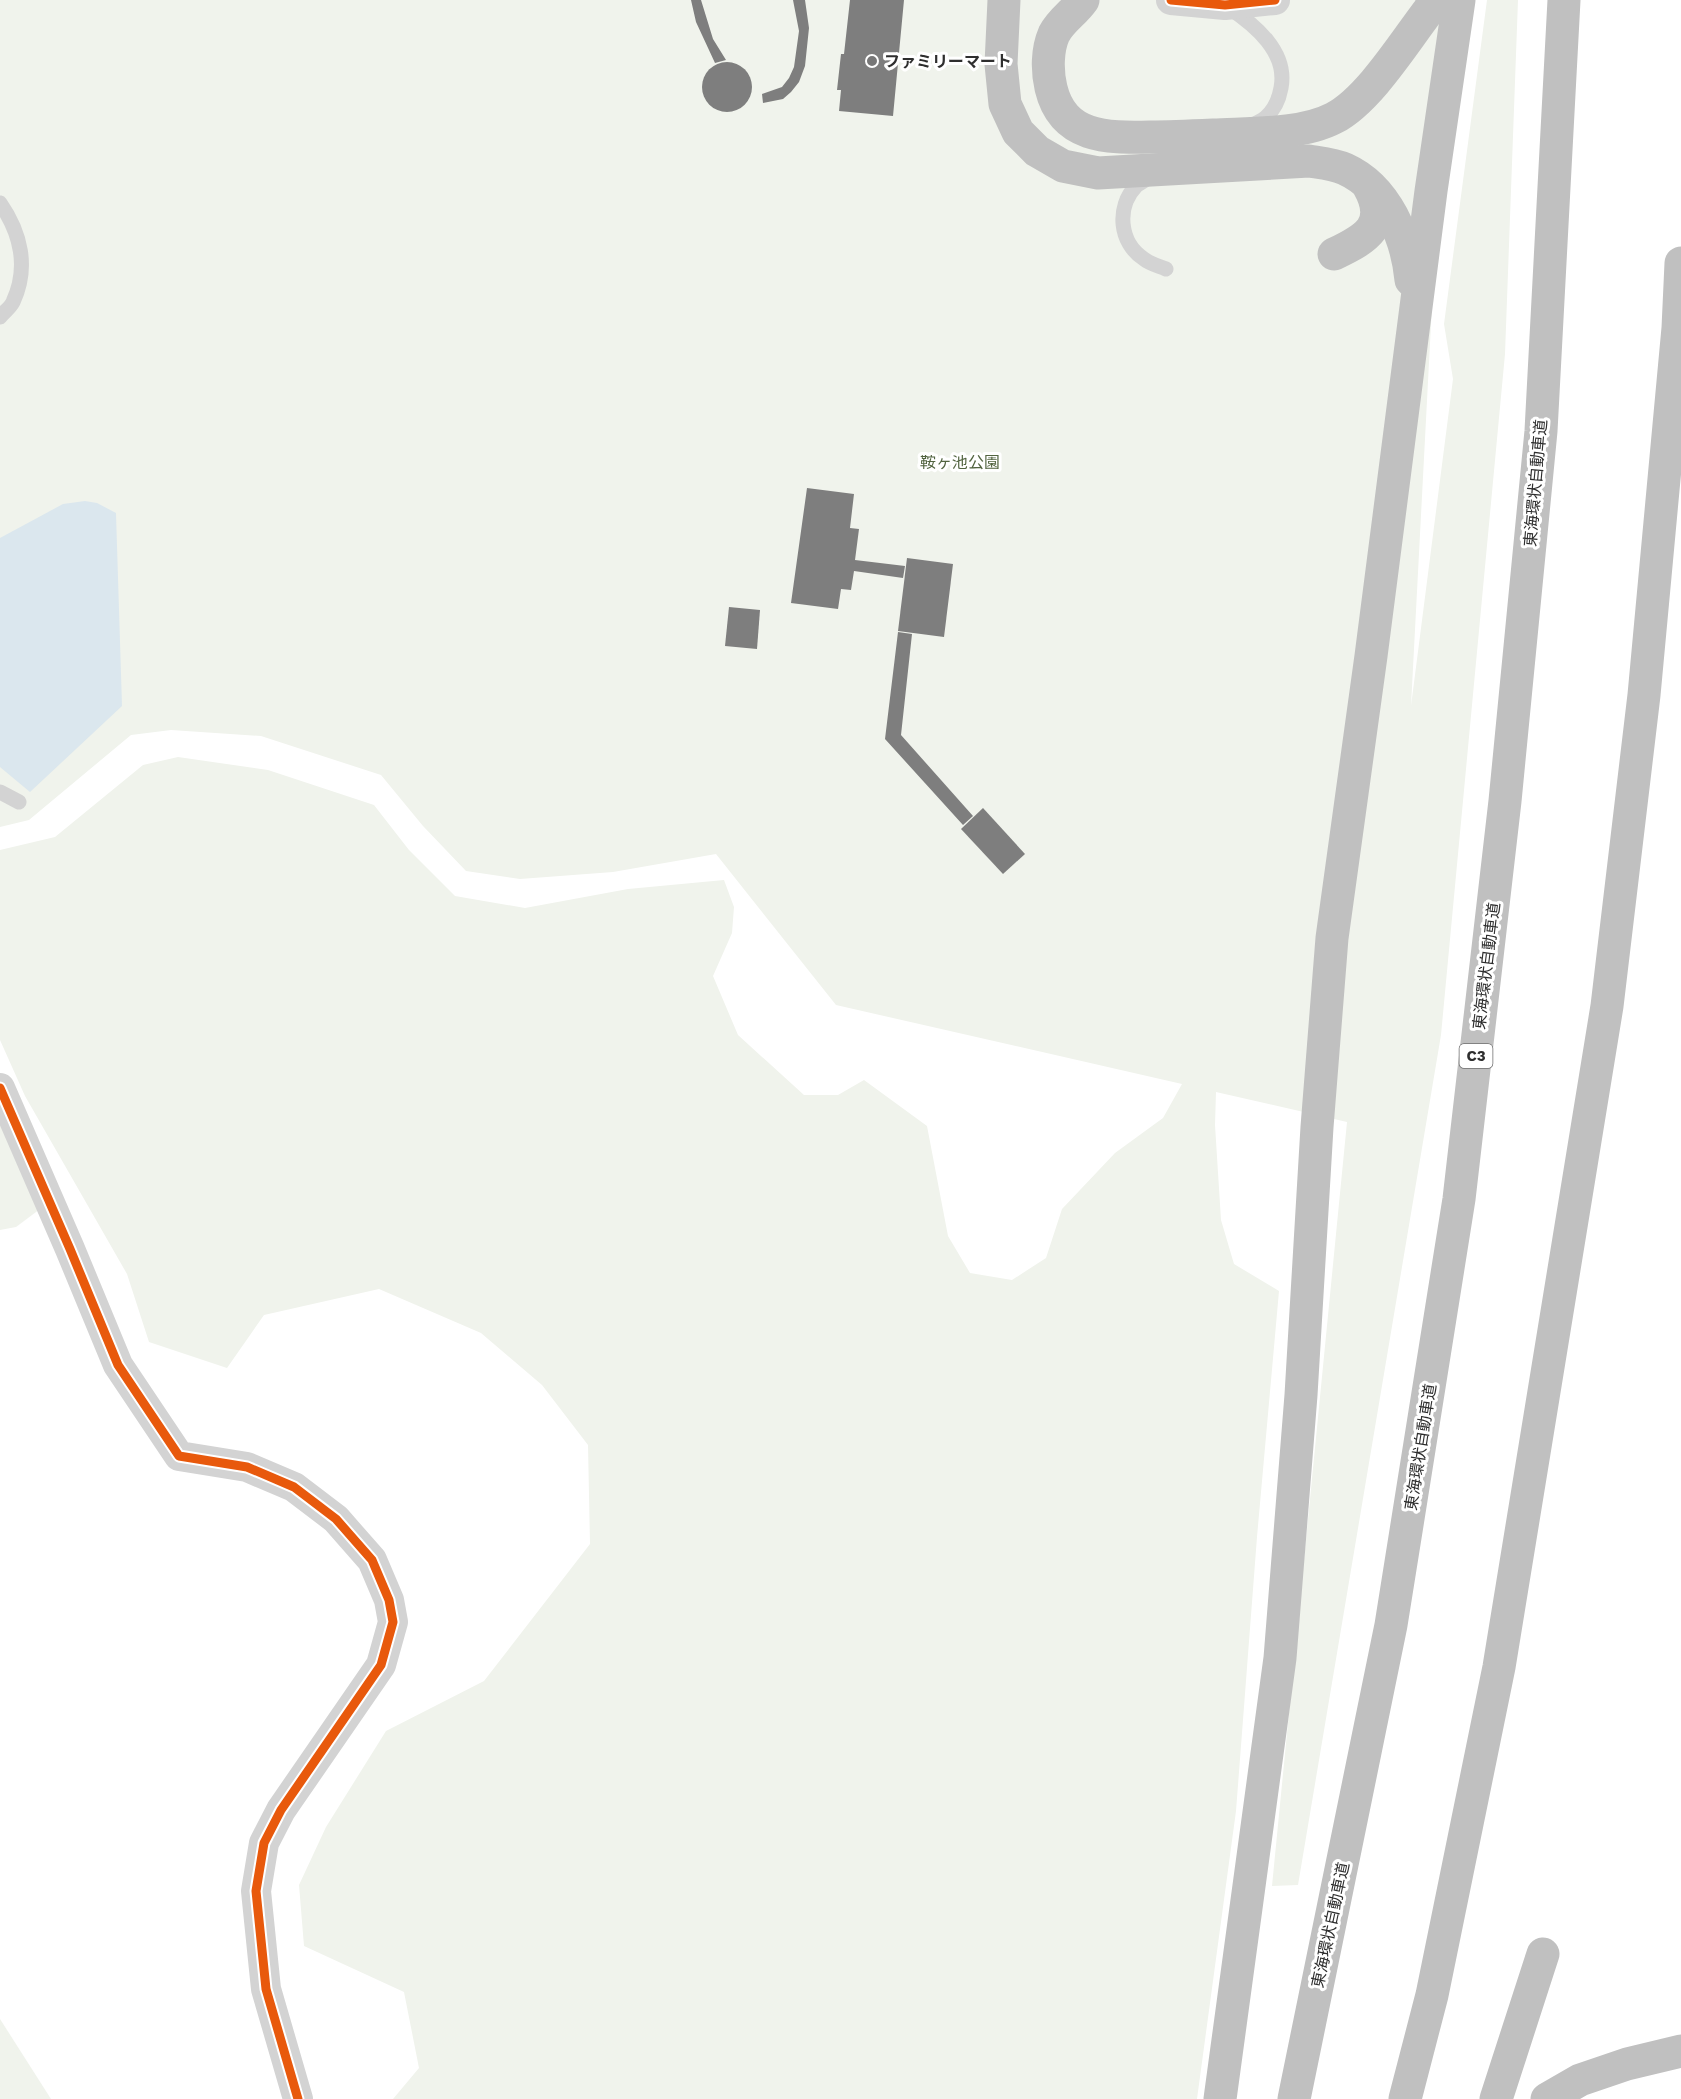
<svg xmlns="http://www.w3.org/2000/svg" width="1681" height="2099" font-family="'Work Sans','Noto Sans JP',sans-serif">
	<rect width="100%" height="100%" fill="#fff"/>
	<g fill="#f0f3ec">
		<path d="M0,0H1448L1411,706L1453,379L1444,324L1487,0H1518L1505,354L1441,1035L1298,1885L1272,1886L1347,1122L1216,1092L1215,1125L1221,1220L1234,1264L1279,1291L1257,1537L1236,1811L1197,2099H393L419,2068L404,1992L304,1946L299,1885L326,1827L386,1731L484,1681L590,1544L588,1445L542,1385L481,1333L379,1289L264,1315L227,1368L149,1342L127,1274L25,1096L0,1040V850L55,837L143,765L178,757L268,770L374,805L409,850L455,896L525,908L628,889L724,880L734,907L732,933L713,976L738,1035L804,1095H838L864,1080L927,1126L948,1236L970,1273L1012,1280L1046,1258L1062,1209L1115,1153L1163,1118L1182,1084L836,1005L716,854L613,872L520,879L466,871L423,826L381,775L261,736L171,730L131,735L29,820L0,827Z"/>
		<path d="M0,1106L44,1206L16,1227L0,1230Z"/>
		<path d="M0,2019L51,2099H0Z"/>
	</g>
	<path fill="#dbe7ee" d="M85,501L97,503L116,513L122,706L30,792L0,767V538L63,504Z"/>
	<g fill="#7e7e7e">
		<path d="M691,0H701L713,39L726,60L715,63L696,22Z"/>
		<path d="M793,0H805L809,28L805,66L799,82L791,92L783,99L763,103L762,94L782,87L789,78L794,67L799,31Z"/>
		<path d="M850,0H904L893,116L839,111L841,90H837L841,54H844Z"/>
		<circle cx="727" cy="87" r="25"/>
		<path d="M807,488L854,494L850,528L859,529L855,560L905,566L903,578L854,571L851,590L841,589L838,609L791,603Z"/>
		<path d="M907,558L953,564L944,637L898,631Z"/>
		<path d="M729,607L760,610L757,649L725,646Z"/>
		<path d="M898,632L912,634L901,735L973,816L963,825L885,739Z"/>
		<path d="M983,808L1025,854L1003,874L961,829Z"/>
	</g>
	<g fill="none" stroke-linecap="round" stroke-linejoin="round">
		<g stroke="#d3d3d3" stroke-width="15">
			<path d="M1228,7C1255,25 1288,52 1281,88C1279,99 1275,109 1266,117C1262,121 1255,123 1250,127"/>
			<path d="M1152,176C1147,179 1141,182 1136,186C1116,207 1119,243 1144,259C1150,264 1159,266 1166,269"/>
			<path d="M0,203C21,233 29,268 13,302C10,308 4,312 0,317"/>
			<path d="M0,792L19,802"/>
		</g>
		<g stroke="#d3d3d3" stroke-width="30">
			<path d="M1171,0L1225,5L1275,0"/>
			<path d="M0,1088L70,1249L118,1365L179,1456L247,1467L294,1487L336,1519L372,1560L389,1600L393,1622L381,1665L281,1810L264,1843L256,1891L266,1989L298,2099"/>
		</g>
		<g stroke="#c0c0c0" stroke-width="33">
			<path d="M1004,0L1001,64L1005,104L1018,132L1037,151L1063,166L1098,173L1309,161C1322,163 1334,164 1345,169C1387,188 1407,238 1411,280"/>
			<path d="M1083,0C1074,13 1061,20 1054,34C1047,50 1047,71 1051,88C1063,138 1106,138 1150,137C1171,137 1192,136 1213,135C1249,133 1302,135 1334,118C1369,100 1405,41 1429,10L1434,0"/>
			<path d="M1334,254C1366,239 1390,225 1369,187"/>
			<path d="M1220,2099L1280,1658L1301,1395L1317,1127L1332,938L1371,656L1431,191L1459,0"/>
			<path d="M1294,2099L1391,1625L1459,1199L1505,801L1541,431L1564,0"/>
			<path d="M1405,2099L1432,1995L1499,1667L1607,1006L1644,695L1678,328L1681,263"/>
			<path d="M1496,2099L1543,1954"/>
			<path d="M1547,2099L1580,2080L1627,2064L1681,2051"/>
		</g>
		<defs>
			<g id="cycleway">
				<path d="M1171,0L1225,5L1275,0"/>
				<path d="M0,1088L70,1249L118,1365L179,1456L247,1467L294,1487L336,1519L372,1560L389,1600L393,1622L381,1665L281,1810L264,1843L256,1891L266,1989L298,2099"/>
			</g>
		</defs>
		<use href="#cycleway" stroke="#fff" stroke-width="13"/>
		<use href="#cycleway" stroke="#e8590c" stroke-width="9"/>
	</g>
	<circle fill="#777" stroke="#fff" stroke-width="2" cx="872" cy="61" r="6"/>
	<g text-anchor="middle" stroke-width="6" stroke-linejoin="round" paint-order="stroke">
		<rect fill="#fff" stroke="#6d6d6d" stroke-width="1.5" x="1459.5" y="1044" width="33" height="24" rx="4.5"/>
		<g font-size="15" font-weight="bold" fill="#2e2e2e">
			<text x="1476" y="1061">C3</text>
		</g>
		<g font-size="16" font-weight="bold" fill="#2e2e2e" stroke="#fff" text-anchor="start">
			<text x="884" y="67">ファミリーマート</text>
		</g>
		<g font-size="16" fill="#526440" stroke="#fff">
			<text x="960" y="468">鞍ヶ池公園</text>
		</g>
		<g font-size="16" fill="#2e2e2e" stroke="#fff">
			<text transform="translate(1535 483) rotate(-85)" y="6">東海環状自動車道</text>
			<text transform="translate(1486 966) rotate(-83)" y="6">東海環状自動車道</text>
			<text transform="translate(1420 1447) rotate(-81)" y="6">東海環状自動車道</text>
			<text transform="translate(1330 1925) rotate(-78)" y="6">東海環状自動車道</text>
		</g>
	</g>
</svg>
